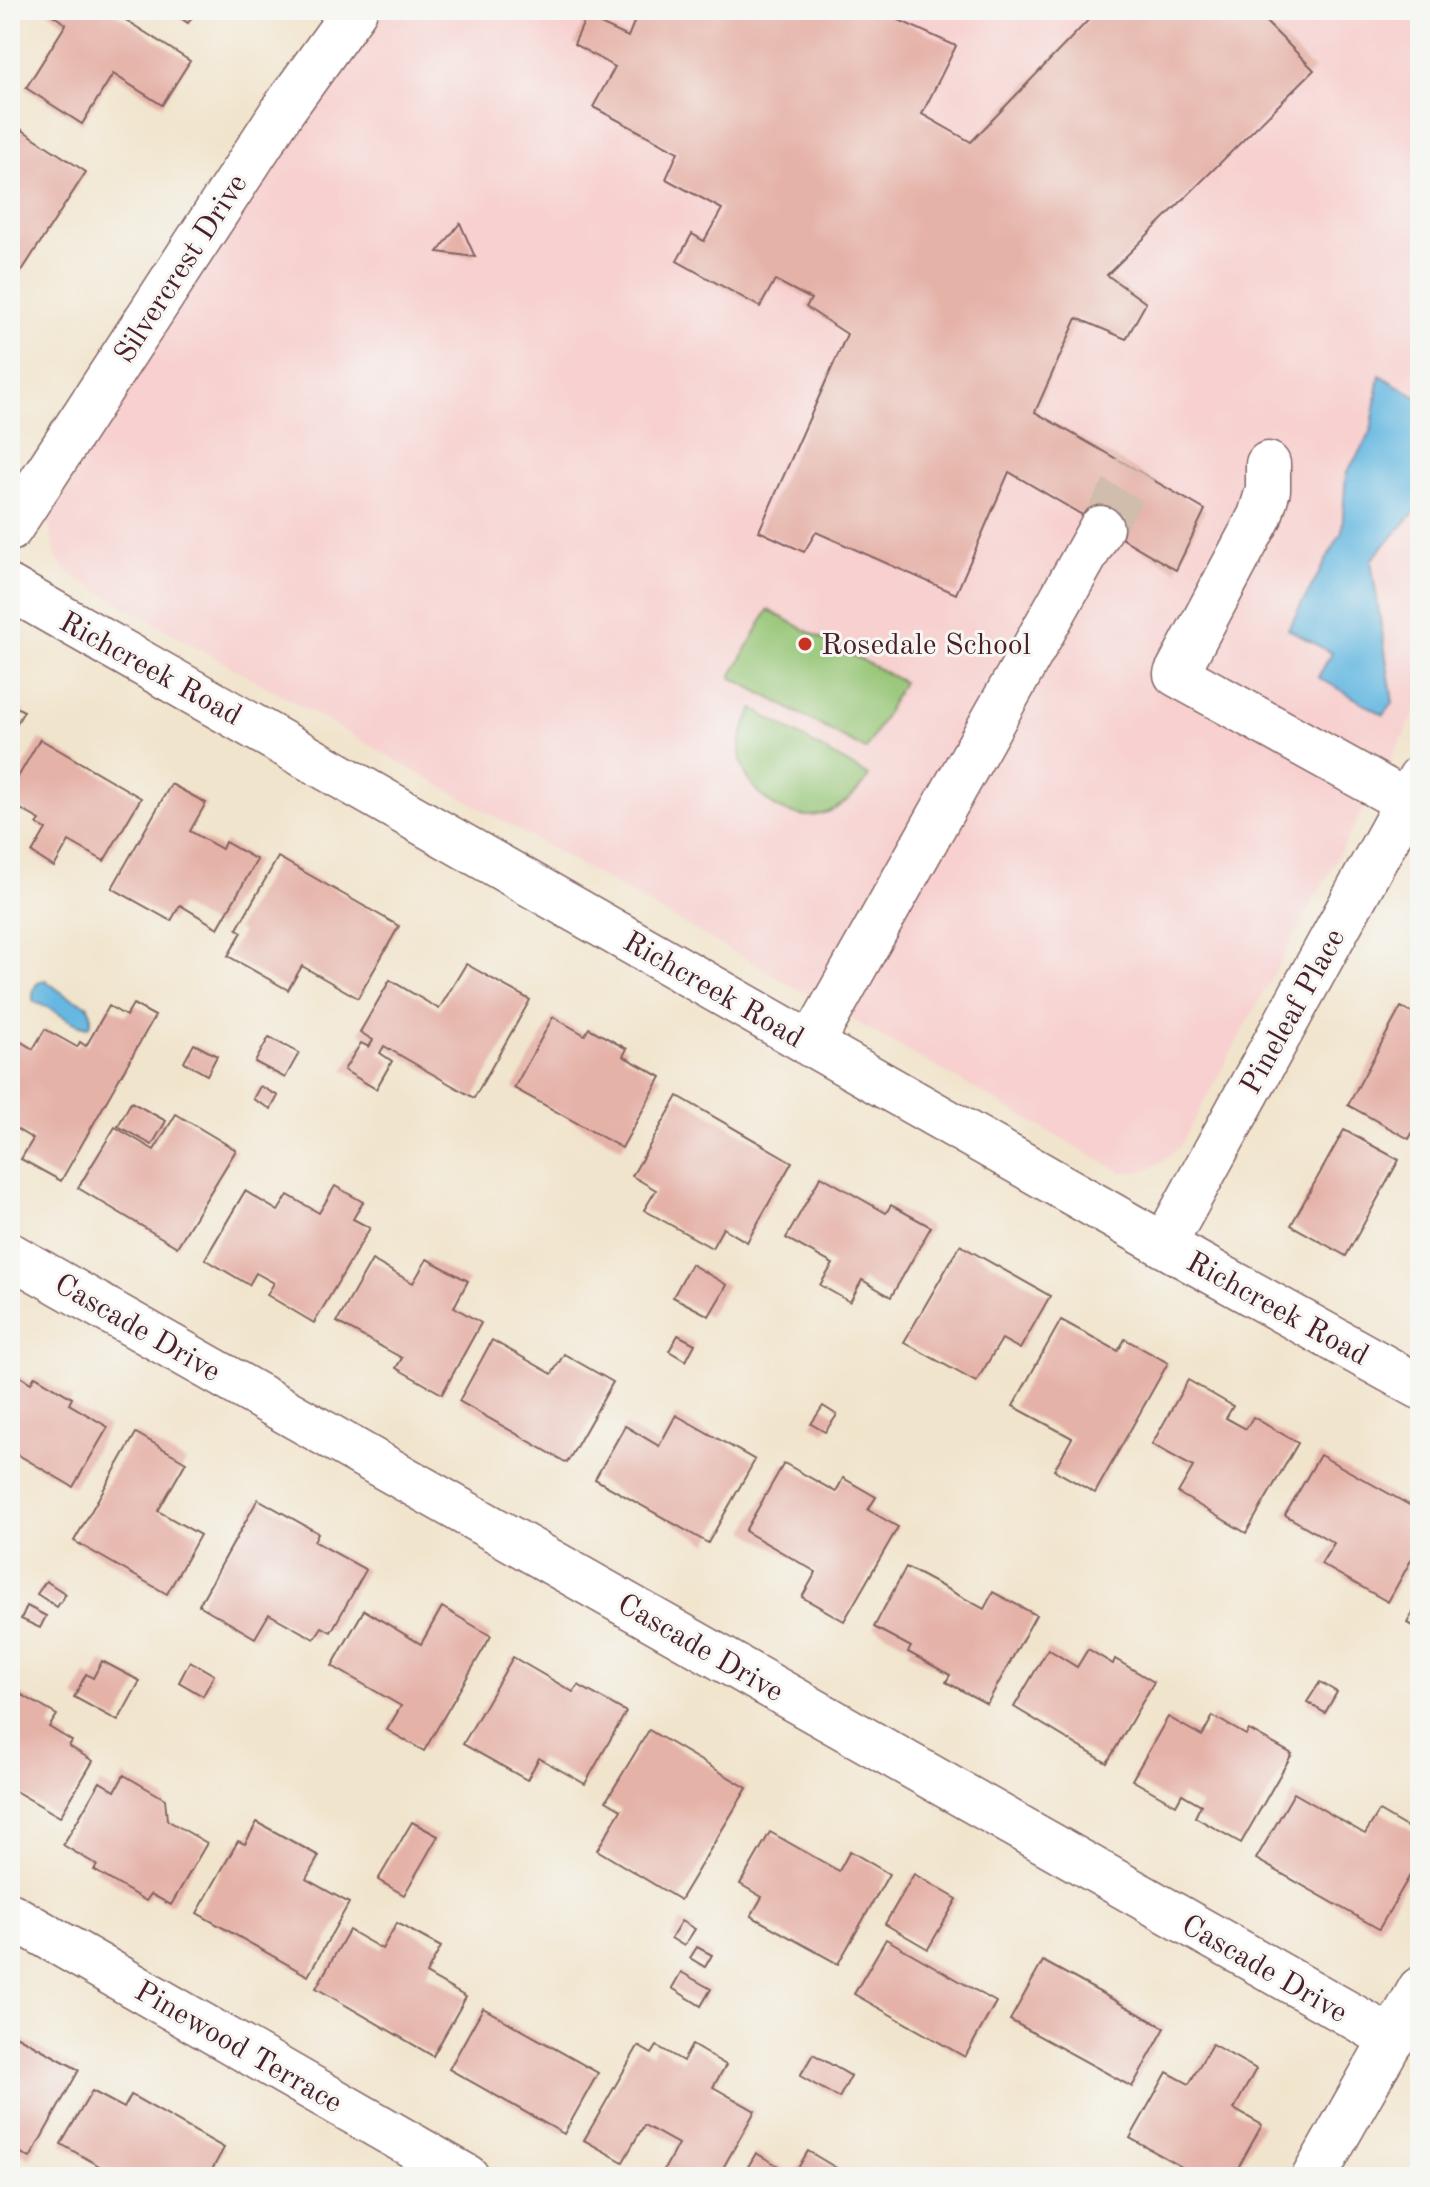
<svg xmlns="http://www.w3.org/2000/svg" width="1430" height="2187" font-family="'Old Standard TT',serif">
	<rect width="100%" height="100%" fill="#f6f6f2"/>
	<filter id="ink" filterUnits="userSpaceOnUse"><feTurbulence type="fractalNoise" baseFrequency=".0125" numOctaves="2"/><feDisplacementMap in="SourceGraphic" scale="16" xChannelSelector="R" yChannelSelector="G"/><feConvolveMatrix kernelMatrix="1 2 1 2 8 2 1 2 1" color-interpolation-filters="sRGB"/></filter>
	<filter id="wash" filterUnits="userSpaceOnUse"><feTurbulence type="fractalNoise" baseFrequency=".006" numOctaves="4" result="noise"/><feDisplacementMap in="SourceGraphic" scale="32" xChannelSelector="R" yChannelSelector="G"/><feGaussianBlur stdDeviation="1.8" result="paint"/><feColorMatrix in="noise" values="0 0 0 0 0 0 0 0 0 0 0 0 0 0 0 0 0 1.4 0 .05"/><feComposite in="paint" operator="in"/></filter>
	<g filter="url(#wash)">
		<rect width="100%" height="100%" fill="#f1e4cc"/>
		<path fill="#f7d0cf" d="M378,10H1420V705L1179,1148L1156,1165L1141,1171L1123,1172L1108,1165L84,583L66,571L57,558L49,526L58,501L269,159L325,79Z"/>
		<g fill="#94c575" stroke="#6f7250" stroke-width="2">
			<path d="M768,610L903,682L866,750L731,677Z"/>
			<path d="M753,709L869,776C859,792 841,809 822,814C784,825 740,788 740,750C740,736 747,722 753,709Z"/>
		</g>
		<g fill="#65b8e1" stroke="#586c86" stroke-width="2">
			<path d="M1380,375L1420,399V506L1371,560L1393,703L1384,715L1318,677L1332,653L1288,629L1342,532L1346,474L1371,433Z"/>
			<path d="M45,980L65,995L87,1005L91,1013V1023L88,1027C72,1024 65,1017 51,1009C44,1004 40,1007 33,1000C33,989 34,983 45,980Z"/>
		</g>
		<g id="blocks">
			<g fill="#e5b2a8">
				<path d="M45,10H110L190,61L162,105L113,74L82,124L26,88L66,24Z"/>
				<path d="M169,10H197L188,23Z"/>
				<path d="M639,10H877L956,46L922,114L971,142L1098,10H1254L1314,70L1107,275L1146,303L1126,339L1077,318L1035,412L1205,510L1176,570L1009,472L956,594L816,532L804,552L759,531L847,334L806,307L811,299L775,280L760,307L677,261L692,234L704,241L722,209L666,179L678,152L593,107L615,67L574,44L586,17L628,37Z"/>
				<path d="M10,122L86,172L10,289Z"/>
				<path d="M460,223L475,257L438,252Z"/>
				<path d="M10,704L24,711L10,735Z"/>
				<path d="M40,739L141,798L104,861L69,841L54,867L32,853L46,829L37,824L40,820L10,803V791Z"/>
				<path d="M171,784L206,803L190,831L222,849L225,842L257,860L218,928L180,905L171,921L112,888Z"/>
				<path d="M278,857L399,926L358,998L302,966L288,990L228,956L242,932L237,929Z"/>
				<path d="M466,964L530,1000L474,1098L384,1046L380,1053L392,1061L376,1089L344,1070L361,1043L369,1047L373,1040L360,1032L390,980L439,1009Z"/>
				<path d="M133,1004L155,1016L61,1181L21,1159L33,1139L10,1125V1035L33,1049L45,1029L77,1047L80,1042L86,1046L109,1006L126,1016Z"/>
				<path d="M1401,1007L1420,1017V1119L1409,1139L1348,1105Z"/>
				<path d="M553,1017L585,1035L589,1028L627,1049L623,1056L661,1077L622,1148L514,1088Z"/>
				<path d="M269,1037L299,1053L285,1078L255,1062Z"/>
				<path d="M194,1044L217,1056L207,1075L184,1062Z"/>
				<path d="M260,1086L278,1096L271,1109L253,1099Z"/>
				<path d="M678,1096L792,1162L747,1242L723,1228L712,1248L644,1210L656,1190L632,1176Z"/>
				<path d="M131,1102L166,1121L152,1145L118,1126Z"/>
				<path d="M176,1114L236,1150L177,1247L78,1188L115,1127L154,1150Z"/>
				<path d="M1344,1130L1399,1160L1346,1256L1291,1225Z"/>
				<path d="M821,1176L886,1213L891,1205L931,1227L891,1297L862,1280L850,1302L820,1285L833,1264L786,1238Z"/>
				<path d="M335,1186L363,1202L353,1219L370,1228L314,1323L267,1295L274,1283L256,1273L249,1285L205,1259L245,1191L278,1211L288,1195L319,1213Z"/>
				<path d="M960,1245L1050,1296L1020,1349L1002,1339L976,1382L904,1342Z"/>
				<path d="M427,1259L468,1281L454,1307L481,1323L442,1394L396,1368L402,1358L337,1322L372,1260L413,1283Z"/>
				<path d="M691,1264L727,1285L709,1316L673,1297Z"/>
				<path d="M1061,1320L1118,1351L1125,1339L1168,1363L1095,1493L1054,1470L1072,1438L1013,1406Z"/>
				<path d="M678,1335L695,1344L686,1361L669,1351Z"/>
				<path d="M492,1340L552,1374L564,1354L613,1382L567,1463L459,1401Z"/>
				<path d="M10,1370L31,1383L35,1376L72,1398L69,1404L108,1427L73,1487L10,1450Z"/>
				<path d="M1188,1380L1233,1406L1226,1418L1246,1429L1253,1417L1298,1443L1246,1533L1178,1493L1193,1467L1152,1444Z"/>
				<path d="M823,1406L837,1415L825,1432L811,1424Z"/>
				<path d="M676,1415L755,1460L708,1543L595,1479L625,1426L659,1446Z"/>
				<path d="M136,1433L186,1462L158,1511L200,1535L167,1594L74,1541Z"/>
				<path d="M1320,1455L1420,1511V1544L1388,1602L1321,1564L1334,1543L1285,1515Z"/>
				<path d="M784,1463L836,1492L843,1478L876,1497L868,1510L898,1527L844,1621L802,1597L816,1572L745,1531Z"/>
				<path d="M258,1499L318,1533L314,1541L366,1570L331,1632L322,1627L314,1639L269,1614L255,1638L199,1605Z"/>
				<path d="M906,1567L984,1609L993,1592L1036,1615L987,1704L946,1682L950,1675L908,1652L911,1647L874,1627Z"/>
				<path d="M46,1581L66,1594L57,1607L37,1594Z"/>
				<path d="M1420,1600V1630L1407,1623Z"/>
				<path d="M27,1606L46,1616L40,1628L21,1619Z"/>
				<path d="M442,1607L491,1636L424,1751L387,1730L401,1706L332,1666L364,1610L421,1644Z"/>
				<path d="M1048,1649L1077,1667L1088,1649L1113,1664L1115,1659L1154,1682L1107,1763L1014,1707Z"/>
				<path d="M513,1657L573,1692L578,1685L626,1712L585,1784L539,1758L527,1780L463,1744Z"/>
				<path d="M102,1661L140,1681L118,1721L74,1697L86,1674L93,1678Z"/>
				<path d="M190,1661L214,1675L203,1696L179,1682Z"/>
				<path d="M1320,1682L1337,1692L1325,1713L1307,1702Z"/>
				<path d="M10,1688L57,1715L49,1727L72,1741L69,1746L93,1761L60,1817L10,1788Z"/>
				<path d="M1213,1716L1246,1735L1249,1730L1292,1754L1241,1843L1195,1817L1201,1805L1182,1794L1176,1805L1132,1780L1168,1717L1202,1736Z"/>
				<path d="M649,1730L747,1788L680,1900L597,1850L621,1810L606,1801Z"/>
				<path d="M124,1775L165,1799L167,1820L207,1843L171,1905L151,1894L146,1901L94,1870L97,1865L63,1845L100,1782L115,1791Z"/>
				<path d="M1294,1793L1365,1834L1379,1811L1420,1835V1858L1379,1929L1256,1859Z"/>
				<path d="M257,1822L319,1856L306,1879L349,1903L308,1976L197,1913L238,1841L245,1844Z"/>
				<path d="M412,1822L438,1836L404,1895L378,1880Z"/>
				<path d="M770,1832L839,1871L850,1851L889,1874L838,1964L751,1916L762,1897L740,1884Z"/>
				<path d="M914,1874L957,1899L928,1949L885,1924Z"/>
				<path d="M681,1921L695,1929L684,1946L671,1938Z"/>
				<path d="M397,1923L441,1947L426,1974L466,1997L433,2056L316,1988L349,1930L382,1949Z"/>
				<path d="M886,1939L996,2002L965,2057L854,1994Z"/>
				<path d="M697,1947L712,1955L705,1967L690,1958Z"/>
				<path d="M1043,1961L1165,2028L1132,2087L1010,2020Z"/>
				<path d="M681,1972L711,1989L701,2006L672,1988Z"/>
				<path d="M483,2008L598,2073L564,2134L449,2069Z"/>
				<path d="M10,2032L79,2070L30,2158L10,2147Z"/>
				<path d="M1212,2044L1256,2069L1234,2109L1262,2125L1233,2177H1200L1130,2138L1167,2072L1189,2084Z"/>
				<path d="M692,2045L726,2065L713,2087L755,2111L718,2177H660L678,2144L644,2125L623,2162L584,2140L638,2046L652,2054L657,2046L683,2061Z"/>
				<path d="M813,2054L851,2076L839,2098L800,2076Z"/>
				<path d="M92,2091L124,2108L131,2095L224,2148L208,2177H119L61,2144Z"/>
				<path d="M808,2151L843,2172L845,2169L860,2177H742L756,2153L794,2175Z"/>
			</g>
		</g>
	</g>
	<g filter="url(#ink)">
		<use href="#blocks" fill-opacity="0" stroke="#846463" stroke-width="2"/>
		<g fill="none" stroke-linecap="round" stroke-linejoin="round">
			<path stroke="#d0bdac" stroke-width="44" stroke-dasharray="44 22" stroke-linecap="butt" d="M1101,528L1135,469"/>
			<defs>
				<g id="minor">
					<path d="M1268,464V490L1260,516L1176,674L1407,802"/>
					<path d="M10,529L283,110L355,10"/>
					<path d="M10,588L1164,1245L1420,1387"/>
					<path d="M811,1045L1101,528"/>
					<path d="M1164,1245L1420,778"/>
					<path d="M10,1255L1393,2039"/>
					<path d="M10,1915L467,2177"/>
					<path d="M1314,2177L1420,1989"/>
				</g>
			</defs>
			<use href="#minor" stroke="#846463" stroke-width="47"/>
			<use href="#minor" stroke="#fff" stroke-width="44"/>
		</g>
	</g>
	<circle fill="#c8321e" stroke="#f6f6f2" stroke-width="3" cx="805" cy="644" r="8"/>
	<g text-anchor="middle" stroke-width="6" stroke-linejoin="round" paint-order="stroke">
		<g font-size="30" fill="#4a1f2b" stroke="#f6f6f2">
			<text transform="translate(180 268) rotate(-57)" y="10">Silvercrest Drive</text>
			<text transform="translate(151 668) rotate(29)" y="10">Richcreek Road</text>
			<text transform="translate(714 989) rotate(30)" y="10">Richcreek Road</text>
			<text transform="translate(1292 1011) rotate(-61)" y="10">Pineleaf Place</text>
			<text transform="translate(1278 1308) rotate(29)" y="10">Richcreek Road</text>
			<text transform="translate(138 1327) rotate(30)" y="10">Cascade Drive</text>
			<text transform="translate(701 1647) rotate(30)" y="10">Cascade Drive</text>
			<text transform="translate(1265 1968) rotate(30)" y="10">Cascade Drive</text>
			<text transform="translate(239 2046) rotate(30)" y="10">Pinewood Terrace</text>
		</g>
		<g font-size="30" fill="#4a1f2b" stroke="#f6f6f2" text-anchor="start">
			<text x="821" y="654">Rosedale School</text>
		</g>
	</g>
	<rect width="1430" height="2187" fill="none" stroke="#f6f6f2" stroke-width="40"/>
</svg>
